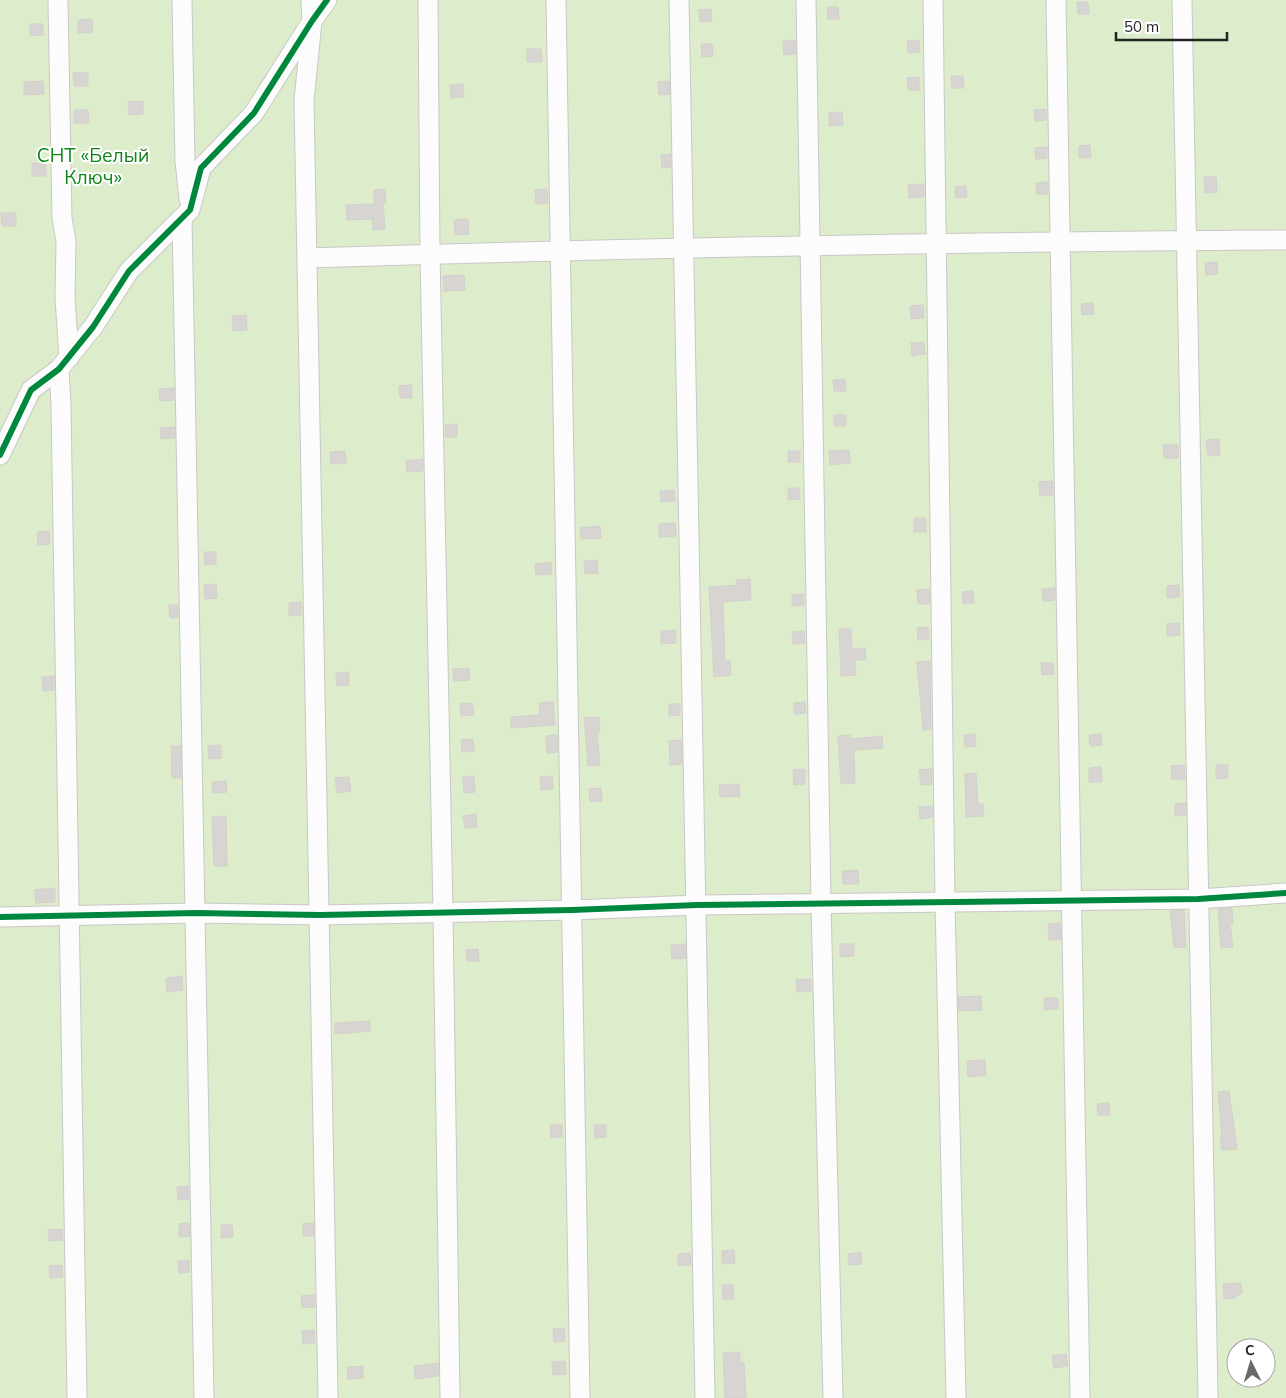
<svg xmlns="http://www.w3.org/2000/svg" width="1286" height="1398" font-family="Mulish,sans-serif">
	<rect width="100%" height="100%" fill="#f0eeeb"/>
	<path fill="#ddeccb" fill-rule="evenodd" d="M0,0H1286V1398H0ZM1236,1348H1266V1378H1236Z"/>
	<g fill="#d7d4d2" stroke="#d3d0cc">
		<path d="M1077,2H1088L1089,14H1078Z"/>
		<path d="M827,7H838L839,19H828Z"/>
		<path d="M711,9L712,21L700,22L699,10Z"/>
		<path d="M92,19L93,32L78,33V20Z"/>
		<path d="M30,24H43V35L30,36Z"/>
		<path d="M795,40L796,54L784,55L783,41Z"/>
		<path d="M919,40L920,52L908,53L907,41Z"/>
		<path d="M701,44H712L713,56L702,57Z"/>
		<path d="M527,49H541L542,62H527Z"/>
		<path d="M73,73H88V86H74Z"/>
		<path d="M951,76H963L964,88H952Z"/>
		<path d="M919,77V90H908L907,78Z"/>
		<path d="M43,81L44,94L24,95V82Z"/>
		<path d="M669,81L670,94L659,95L658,82Z"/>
		<path d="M463,84L464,97L451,98L450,85Z"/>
		<path d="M143,101V114L129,115L128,102Z"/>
		<path d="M1046,109V120L1035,121L1034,110Z"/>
		<path d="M74,110H88L89,123H74Z"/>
		<path d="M842,112L843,125L829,126V113Z"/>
		<path d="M1090,145L1091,157L1079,158V146Z"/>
		<path d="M1047,147V158L1036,159L1035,148Z"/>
		<path d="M671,154V167L662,168L661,155Z"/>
		<rect x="32" y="163" width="14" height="13"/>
		<path d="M1204,177H1216L1217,192L1205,193Z"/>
		<path d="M1048,182V194H1037L1036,183Z"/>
		<path d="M924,184V197L909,198L908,185Z"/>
		<path d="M966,186L967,197L956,198L955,187Z"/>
		<path d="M385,189L386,203H383L385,229L373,230L372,219L347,220L346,205L374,204V190Z"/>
		<path d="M547,189L548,203L536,204L535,190Z"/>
		<path d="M1,213H16V226H2Z"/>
		<path d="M461,219H468L469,234L455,235L454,220Z"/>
		<path d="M1217,262L1218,274L1206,275L1205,263Z"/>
		<path d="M464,275L465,290L444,291L443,276Z"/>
		<path d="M1093,303L1094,314L1082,315L1081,304Z"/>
		<path d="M923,305L924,318L911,319L910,306Z"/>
		<path d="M246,315L247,330L233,331L232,316Z"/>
		<path d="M924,342L925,354L912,356L911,343Z"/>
		<path d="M845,379L846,391H834L833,380Z"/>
		<path d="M412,385V398H400L399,386Z"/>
		<path d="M174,388V400L160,401L159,389Z"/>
		<rect x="834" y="415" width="12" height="11"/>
		<path d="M457,424V437H445V425Z"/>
		<path d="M175,427V438L161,439L160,428Z"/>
		<path d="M1219,439L1220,455L1208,456L1206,440Z"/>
		<path d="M1163,445H1178V458H1164Z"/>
		<path d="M849,450L850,463L830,465L829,451Z"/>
		<path d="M345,451L346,463L331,464L330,452Z"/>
		<rect x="788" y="451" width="12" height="11"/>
		<path d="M423,459V471L407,472L406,461Z"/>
		<path d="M1053,481V495L1040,496L1039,482Z"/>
		<path d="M788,488H799L800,499L788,500Z"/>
		<path d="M674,490L675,501L661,502L660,491Z"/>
		<rect x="914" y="518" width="12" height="14"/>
		<path d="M675,523L676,536L659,537V524Z"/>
		<path d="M600,526L601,538L581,539L580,528Z"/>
		<path d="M49,531L50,544L38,545L37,532Z"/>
		<path d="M204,552H216V564L205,565Z"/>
		<path d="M597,560L598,573L585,574L584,561Z"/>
		<path d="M551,562L552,574L536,575L535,564Z"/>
		<path d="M750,579L751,600L723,602L725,661H730L731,675L714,677L709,587L737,585L736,580Z"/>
		<path d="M216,584L217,598L205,599L204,585Z"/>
		<path d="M1179,585L1180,597L1167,598V586Z"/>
		<path d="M1055,588V600L1043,601L1042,589Z"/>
		<path d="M929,589L930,604H918L917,590Z"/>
		<path d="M973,591L974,603L963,604L962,592Z"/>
		<path d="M803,594L804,605L792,606V595Z"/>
		<path d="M301,602L302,615L289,616V603Z"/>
		<path d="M169,605H178V617L170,618Z"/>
		<path d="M1179,623L1180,635L1167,636V624Z"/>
		<path d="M928,627L929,639L918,640L917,628Z"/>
		<path d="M839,629H851L852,649L865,648L866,660H855L856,675L841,676Z"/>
		<path d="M676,630V643L661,644V631Z"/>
		<path d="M804,631L805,643L793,644L792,632Z"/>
		<path d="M930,661L931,729L923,730L917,662Z"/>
		<path d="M1041,663H1053L1054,674L1042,675Z"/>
		<path d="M469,668L470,680L454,681L453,669Z"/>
		<path d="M349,672V685L337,686L336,673Z"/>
		<path d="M54,676V690L43,691L42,677Z"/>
		<path d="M553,702L555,725L511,728V717L540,715L539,703Z"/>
		<path d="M805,702L806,713L794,714V703Z"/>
		<path d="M472,703L474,715L461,716L460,704Z"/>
		<path d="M669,704H680V715L669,716Z"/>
		<path d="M599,717L600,732H597L600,765L588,766L584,718Z"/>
		<path d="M975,734L976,746L965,747L964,735Z"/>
		<path d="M1101,734L1102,745L1090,746L1089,735Z"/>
		<path d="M557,735L558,752L547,753L546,736Z"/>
		<path d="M850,735L851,739L882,736L883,748L854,750L855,783L841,784L838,736Z"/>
		<path d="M473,739L474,751L462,752L461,740Z"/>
		<path d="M681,740L682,764L670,765L669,741Z"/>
		<path d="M221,745V758L209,759L208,746Z"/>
		<path d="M171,746H181V778H172Z"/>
		<path d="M1184,765L1185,779H1172L1171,766Z"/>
		<path d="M1216,765H1228V778L1216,779Z"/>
		<path d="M1101,767L1102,782H1089V768Z"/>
		<path d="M805,769V784L794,785L793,770Z"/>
		<path d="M932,769V784L921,785L919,770Z"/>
		<path d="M976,773L978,804H983L984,816L966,817L965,774Z"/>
		<path d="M474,776L475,792L464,793L463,777Z"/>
		<path d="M552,776L553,789L541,790L540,777Z"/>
		<path d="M349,777L351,791L337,793L335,778Z"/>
		<path d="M226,781L227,792L213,793L212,782Z"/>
		<path d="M739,784L740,796L720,797L719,785Z"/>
		<path d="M601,788L602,801L590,802L589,789Z"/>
		<path d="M1186,803V815L1175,816V804Z"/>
		<path d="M932,806L933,817L920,819L919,807Z"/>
		<path d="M476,814L477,827L465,828L463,816Z"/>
		<path d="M226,816L227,866H214L212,817Z"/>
		<path d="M858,870L859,884H843L842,871Z"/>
		<path d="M55,888V902L36,903L35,890Z"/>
		<path d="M1232,908L1233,924H1230L1233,947L1221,948L1218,909Z"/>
		<path d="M1184,910L1186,947L1174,948L1170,911Z"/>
		<path d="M1060,923L1061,939L1049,940L1048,924Z"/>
		<path d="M685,944L686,958L672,959L671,945Z"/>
		<path d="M840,944H854V956L840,957Z"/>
		<path d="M478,949L479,961H467L466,950Z"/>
		<path d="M182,976L183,990L167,992L166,978Z"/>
		<path d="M810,979L811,991L797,992L796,980Z"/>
		<path d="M981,996L982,1010L959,1011L958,997Z"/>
		<path d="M1044,998H1058V1009L1044,1010Z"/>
		<path d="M370,1021V1031L335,1034V1023Z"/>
		<path d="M985,1060L986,1075L968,1077L967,1061Z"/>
		<path d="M1229,1091L1237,1149L1222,1150L1220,1136L1222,1135L1218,1092Z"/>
		<path d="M1109,1103L1110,1115H1098L1097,1104Z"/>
		<path d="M550,1125H562V1137L551,1138Z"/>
		<path d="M594,1125H606V1137L595,1138Z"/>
		<path d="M188,1186L189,1199L178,1200L177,1187Z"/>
		<path d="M189,1223L190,1236L179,1237V1224Z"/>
		<path d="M314,1223V1236H303V1224Z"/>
		<path d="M221,1225H232L233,1237L221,1238Z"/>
		<path d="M62,1229L63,1240L49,1241L48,1230Z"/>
		<path d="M734,1250L735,1263L722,1264V1251Z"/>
		<path d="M861,1252L862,1264L849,1265L848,1254Z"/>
		<path d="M690,1253L691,1265L678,1266V1254Z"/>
		<path d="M189,1260L190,1272L179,1273L178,1261Z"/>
		<path d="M62,1265L63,1277L50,1278L49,1266Z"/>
		<path d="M1241,1283L1242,1294L1236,1295V1298L1224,1299L1223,1284Z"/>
		<path d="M722,1285H733L734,1299H723Z"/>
		<path d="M314,1295L315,1307L302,1308L301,1296Z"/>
		<path d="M564,1328L565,1341L554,1342L553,1329Z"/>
		<path d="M314,1330L315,1343L303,1344L302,1331Z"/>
		<path d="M740,1352V1363H744L746,1398H725L723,1353Z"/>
		<path d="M1066,1354L1068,1366L1054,1368L1052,1356Z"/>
		<path d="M565,1361L566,1374L553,1375L552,1362Z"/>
		<path d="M438,1363V1376L415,1379L414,1366Z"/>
		<path d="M363,1366V1378L348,1379L347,1367Z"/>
	</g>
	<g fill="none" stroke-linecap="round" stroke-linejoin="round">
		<defs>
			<g id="minor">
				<path d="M58,0L62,218L66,241L65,298L69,358"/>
				<path d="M182,0L185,161L189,199"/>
				<path d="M311,0L312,21L304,101L328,1398"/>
				<path d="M428,0L430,254L443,913L450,1398"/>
				<path d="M556,0L580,1398"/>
				<path d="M679,0L705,1398"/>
				<path d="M806,0L821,903L833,1398"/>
				<path d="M933,0L945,901L956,1398"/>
				<path d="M1056,0L1080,1398"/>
				<path d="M1182,0L1208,1398"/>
				<path d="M182,218L204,1398"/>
				<path d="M307,258C633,248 960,242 1286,240"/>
				<path d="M59,369L61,405L77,1398"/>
				<path d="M0,455L31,390L59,369L93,327L129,271L190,210L201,168L254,113L312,21L327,0"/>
				<path d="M0,917L196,913L320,915L572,910L697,905L1198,899L1286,893"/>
			</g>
		</defs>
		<use href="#minor" stroke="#c9c8c7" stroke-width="21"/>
		<use href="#minor" stroke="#fdfcfc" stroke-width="19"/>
		<defs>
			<g id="cycleway">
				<path d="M0,455L31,390L59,369L93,327L129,271L190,210L201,168L254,113L312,21L327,0"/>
				<path d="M0,917L196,913L320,915L572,910L697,905L1198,899L1286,893"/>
			</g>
		</defs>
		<use href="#cycleway" stroke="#fff" stroke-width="9"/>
		<use href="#cycleway" stroke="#00873e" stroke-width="6"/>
	</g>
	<g text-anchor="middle" stroke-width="4" stroke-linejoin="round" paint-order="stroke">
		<g font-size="19" fill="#0c8416" stroke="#fff">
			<text x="93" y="162">СНТ «Белый<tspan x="93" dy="22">Ключ»</tspan></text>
		</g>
	</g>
	<g transform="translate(1251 1363) rotate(355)"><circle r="24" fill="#ffffff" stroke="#a7a7a7"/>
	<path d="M0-4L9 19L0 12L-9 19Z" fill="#6a6968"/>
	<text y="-8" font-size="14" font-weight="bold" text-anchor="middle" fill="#222222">С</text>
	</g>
	<path d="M1116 32v8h111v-8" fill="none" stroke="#222222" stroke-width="2.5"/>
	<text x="1124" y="32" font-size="15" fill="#222222" stroke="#ffffff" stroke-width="4" paint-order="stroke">50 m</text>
</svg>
